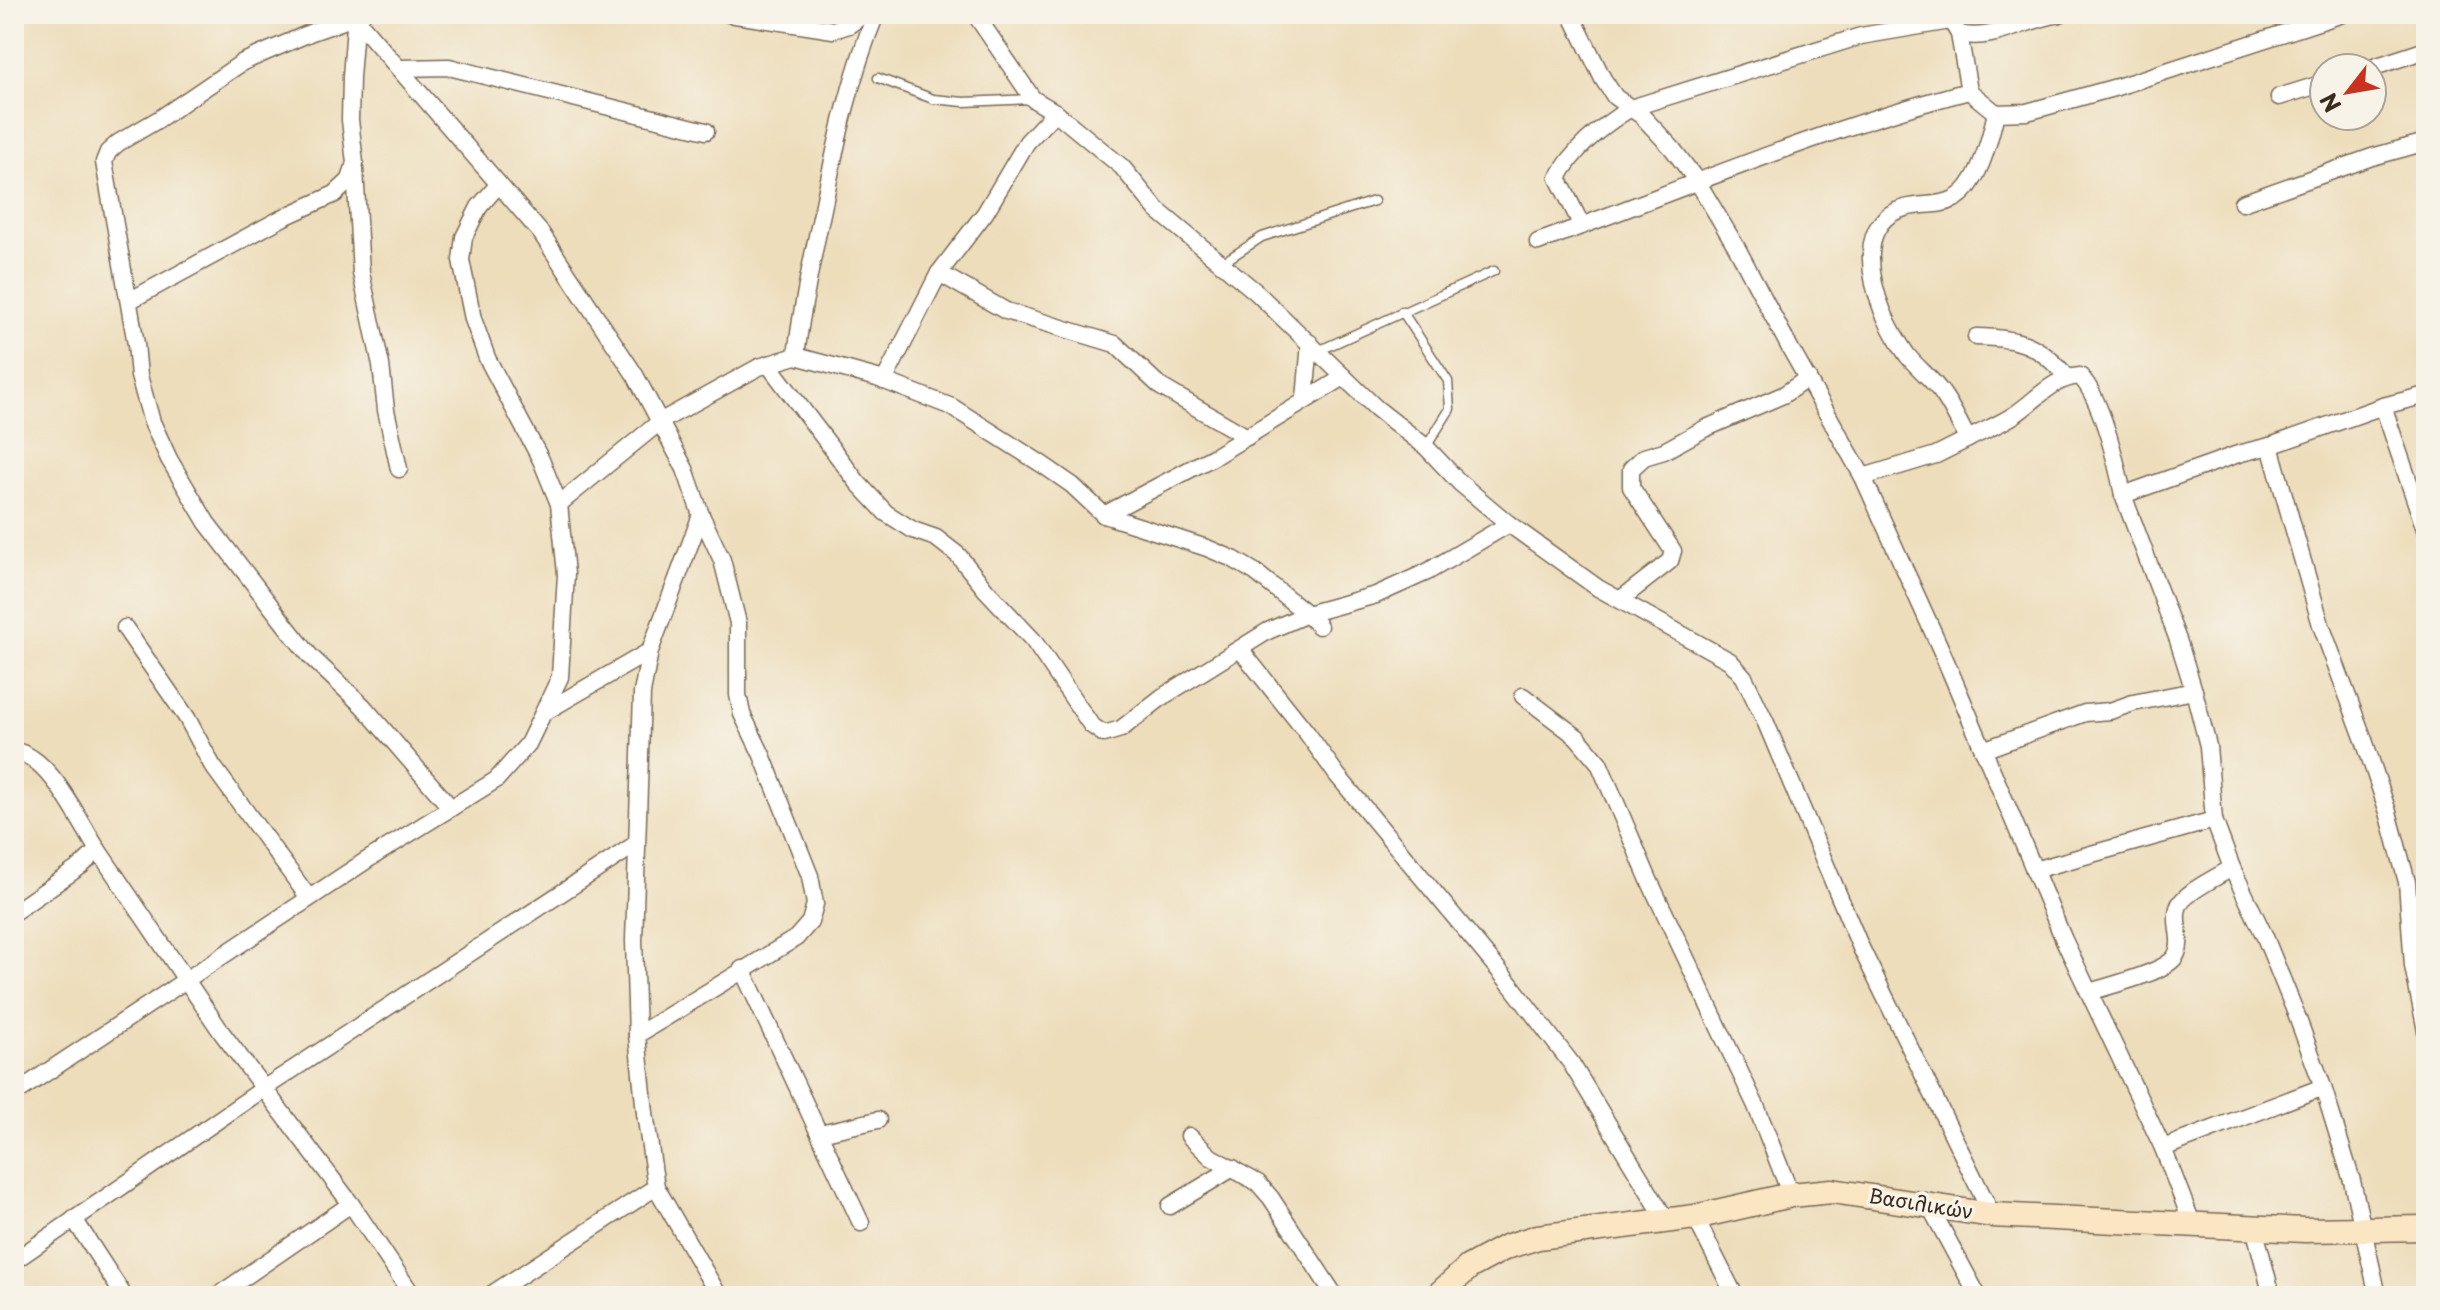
<svg xmlns="http://www.w3.org/2000/svg" width="2440" height="1310" font-family="'Playpen Sans',sans-serif">
	<rect width="100%" height="100%" fill="#f7f3e8"/>
	<filter id="ink" filterUnits="userSpaceOnUse"><feTurbulence type="fractalNoise" baseFrequency=".0125" numOctaves="2"/><feDisplacementMap in="SourceGraphic" scale="16" xChannelSelector="R" yChannelSelector="G"/><feConvolveMatrix kernelMatrix="1 2 1 2 8 2 1 2 1" color-interpolation-filters="sRGB"/></filter>
	<filter id="wash" filterUnits="userSpaceOnUse"><feTurbulence type="fractalNoise" baseFrequency=".006" numOctaves="4" result="noise"/><feDisplacementMap in="SourceGraphic" scale="32" xChannelSelector="R" yChannelSelector="G"/><feGaussianBlur stdDeviation="1.8" result="paint"/><feColorMatrix in="noise" values="0 0 0 0 0 0 0 0 0 0 0 0 0 0 0 0 0 1.4 0 .05"/><feComposite in="paint" operator="in"/></filter>
	<g filter="url(#wash)">
		<rect width="100%" height="100%" fill="#edddbb"/>
	</g>
	<g filter="url(#ink)">
		<g fill="none" stroke-linecap="round" stroke-linejoin="round">
			<defs>
				<g id="lane">
					<path d="M878,78L933,99L964,102L1032,99"/>
					<path d="M1222,263L1262,237L1374,201"/>
					<path d="M1402,311L1448,381L1450,409L1426,447"/>
					<path d="M1318,351L1494,271"/>
				</g>
				<g id="street">
					<path d="M363,14L312,32L243,62L159,119L118,143L108,152L104,162L136,344L139,376L152,422L169,459L207,523L290,631L311,657L363,706L451,808"/>
					<path d="M729,14L833,30L849,25L864,14"/>
					<path d="M975,14L1033,99L1055,112L1122,167L1157,210L1256,292L1376,408L1426,447L1460,483L1509,524L1598,588L1730,661L1744,677L1766,723L1861,948L1992,1215"/>
					<path d="M1571,14L1603,79L1615,97L1642,116L1672,148L1697,181L1737,248L1790,348L1863,477L1942,652L2064,940L2163,1148L2192,1223"/>
					<path d="M1947,14L1959,34L1969,91L1996,113L2027,112L2117,87L2343,14"/>
					<path d="M355,18L541,233L635,375L685,469L701,515L650,651L642,693L634,941L637,1035L645,1113L656,1187L719,1296"/>
					<path d="M1959,34C1995,42 2025,19 2060,14"/>
					<path d="M400,68L449,67L706,131"/>
					<path d="M2371,68L2426,50"/>
					<path d="M2279,97L2324,83"/>
					<path d="M1996,113C1990,138 1979,187 1954,199C1939,207 1921,203 1905,208C1858,220 1869,277 1883,312C1889,326 1898,342 1907,355C1918,369 1934,380 1944,396C1953,409 1960,425 1968,439C1983,431 2000,424 2014,415C2037,400 2052,378 2080,376C2101,397 2117,464 2123,495L2241,453L2270,446L2383,406L2426,395"/>
					<path d="M355,169L361,273L381,365L386,410L399,469"/>
					<path d="M498,185L479,207L464,237L461,260L473,319L487,358L541,460L559,504L566,574L560,677L543,713"/>
					<path d="M2242,203L2372,157L2426,142"/>
					<path d="M1582,226L1558,178C1574,148 1603,125 1631,108L1861,36L1950,21"/>
					<path d="M1538,242C1681,190 1821,129 1969,91"/>
					<path d="M939,273L1006,311L1115,344L1161,387L1247,437"/>
					<path d="M129,301L284,217L335,194L350,180L355,163L350,120L351,77L356,14"/>
					<path d="M1976,337C2019,338 2038,343 2067,377"/>
					<path d="M796,356C802,305 813,254 824,204C837,139 851,75 876,14"/>
					<path d="M768,364L858,483L886,513L913,530L936,538L958,555L986,590L1033,640L1091,725L1104,734L1121,729L1162,697L1268,631L1307,614L1376,595L1427,572L1509,524"/>
					<path d="M884,381L939,273L985,213L1027,142L1055,112"/>
					<path d="M1305,399L1310,343"/>
					<path d="M2383,406L2426,532"/>
					<path d="M2270,446L2321,625L2364,740L2388,812L2407,882L2413,966L2426,1031"/>
					<path d="M1863,477L1936,455L1968,439"/>
					<path d="M2123,495L2178,640L2194,691L2208,746L2214,820L2232,868L2265,937L2295,1011L2323,1087L2352,1181L2378,1296"/>
					<path d="M559,504L661,421L759,367L796,356L877,378L952,407L1043,465L1072,485L1104,515L1207,548L1233,559L1255,572L1307,614L1319,626"/>
					<path d="M1104,515L1215,456L1344,377"/>
					<path d="M1621,599L1670,561L1673,551L1631,487V469L1644,457L1664,451L1704,429L1783,395L1808,378"/>
					<path d="M125,628L187,718L212,765L309,898"/>
					<path d="M1240,649L1307,733L1337,775L1511,985L1571,1063L1666,1220"/>
					<path d="M1523,696L1577,737L1599,763L1649,880L1756,1106L1791,1195"/>
					<path d="M1983,750L2085,713L2110,711L2133,703L2194,691"/>
					<path d="M14,751C51,756 79,822 98,850"/>
					<path d="M2034,870L2214,820"/>
					<path d="M14,912L81,866L98,850L222,1033L351,1204L413,1296"/>
					<path d="M742,969L861,1223"/>
					<path d="M2089,992C2108,986 2164,973 2175,957C2185,941 2173,924 2178,908C2182,893 2219,876 2232,868"/>
					<path d="M637,1035L796,938L810,922L815,904L810,876L762,755L742,714L738,695V623L722,560L701,515"/>
					<path d="M14,1094L367,860L496,780L528,744L543,713L650,651"/>
					<path d="M820,1133L878,1120"/>
					<path d="M1189,1136L1211,1157L1258,1183L1271,1198L1335,1296"/>
					<path d="M2163,1148L2323,1087"/>
					<path d="M1929,1205L1978,1296"/>
					<path d="M1170,1206L1233,1168"/>
					<path d="M1695,1217L1735,1296"/>
					<path d="M74,1219L124,1296"/>
					<path d="M2254,1227L2272,1296"/>
					<path d="M14,1261L263,1089L636,844"/>
					<path d="M217,1296L351,1204"/>
					<path d="M489,1296L656,1187"/>
				</g>
				<path id="secondary" d="M1437,1296L1469,1267L1506,1247L1538,1237L1695,1217L1791,1195L1832,1191L1992,1215L2305,1230L2426,1228"/>
			</defs>
			<use href="#lane" stroke="#796955" stroke-width="11"/>
			<use href="#street" stroke="#796955" stroke-width="19"/>
			<use href="#secondary" stroke="#796955" stroke-width="27"/>
			<use href="#lane" stroke="#fff" stroke-width="8"/>
			<use href="#street" stroke="#fff" stroke-width="16"/>
			<use href="#secondary" stroke="#fbe6c4" stroke-width="24"/>
		</g>
	</g>
	<g text-anchor="middle" stroke-width="7" stroke-linejoin="round" paint-order="stroke">
		<g font-size="20" fill="#3b2a1e" stroke="#f7f3e8">
			<text transform="translate(1921 1204) rotate(9)" y="7">Βασιλικών</text>
		</g>
	</g>
	<rect width="2440" height="1310" fill="none" stroke="#f7f3e8" stroke-width="48"/>
	<g transform="translate(2348 92) rotate(239)"><circle r="38" fill="#f7f3e8" stroke="#aca397" stroke-width="2"/>
	<path d="M0-6L14 30L0 20L-14 30Z" fill="#c8321e"/>
	<text y="-12" font-size="22" font-weight="bold" text-anchor="middle" fill="#3b2a1e">N</text>
	</g>
</svg>
